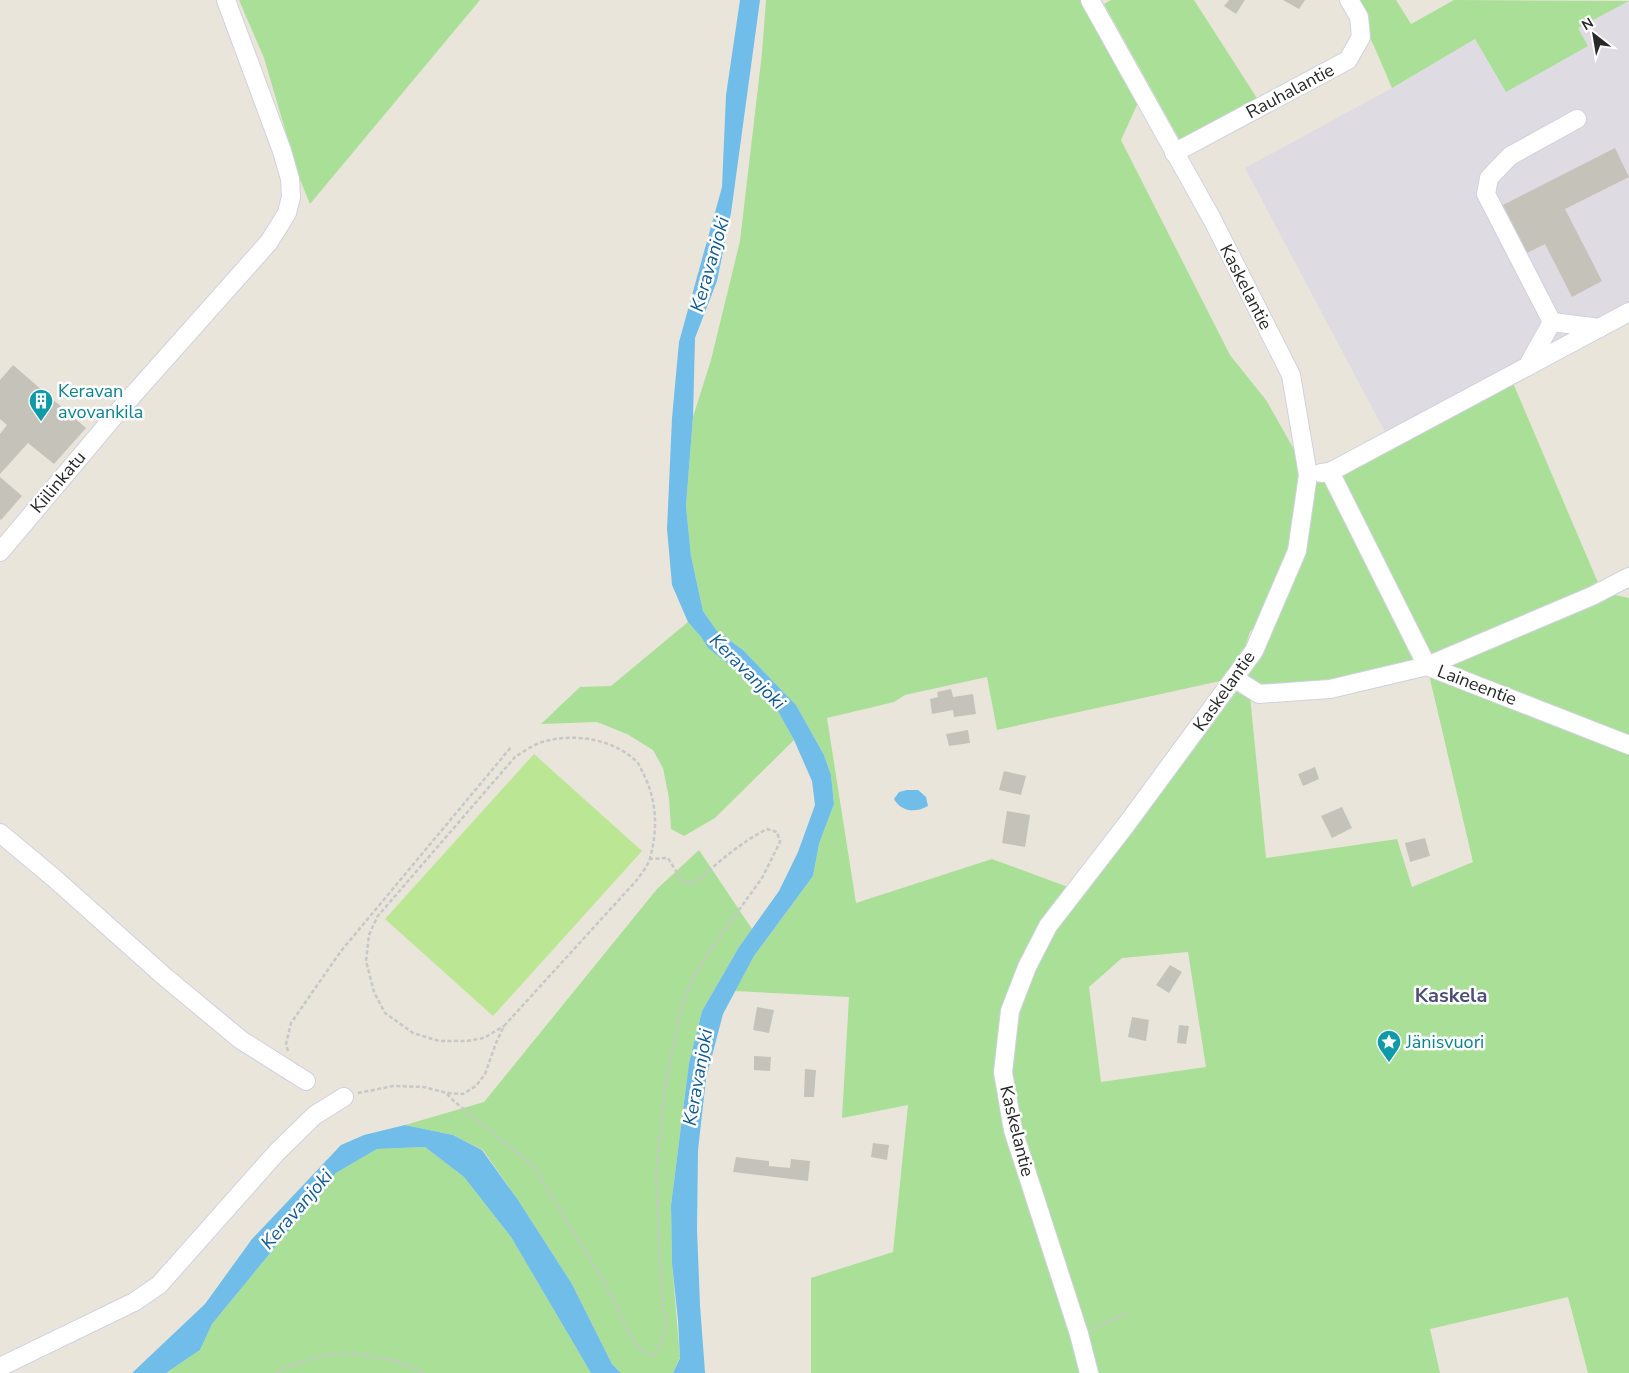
<svg xmlns="http://www.w3.org/2000/svg" width="1629" height="1373" font-family="'Nunito Sans',sans-serif">
	<rect width="100%" height="100%" fill="#eae5da"/>
	<path fill="#dedbe3" d="M1629,1V305L1385,432L1245,168L1392,88L1475,39L1506,91L1587,46L1578,28Z"/>
	<g fill="#aadf98" fill-rule="evenodd">
		<path d="M239,0H480L310,204L299,177L264,58Z"/>
		<path d="M766,0H1089L1142,94L1121,140L1230,355L1266,400L1313,483L1510,376L1602,592L1629,598V1373H1588L1568,1297L1430,1329L1440,1373H811V1278L893,1252L908,1105L842,1118L849,997L735,991L754,956L813,876L819,844L834,804L831,775L824,755L796,705L743,650L717,631L703,611L691,556L686,506L693,417L711,360L740,241L762,53ZM1275,601L1235,676L1250,632ZM1427,666L1473,862L1412,887L1397,839L1266,858L1250,696L1227,688L1076,890L992,859L856,903L827,718L894,702L905,695L987,677L997,730L1234,678L1259,694ZM1188,952L1206,1067L1101,1082L1089,987L1122,958Z"/>
		<path d="M1111,0H1194L1262,106L1184,148L1104,4Z"/>
		<path d="M1344,0H1396L1411,24L1454,0L1629,1L1578,28L1588,46L1506,92L1475,39L1392,88L1374,46L1359,17Z"/>
		<path d="M688,622L701,637L708,648L750,681L775,706L794,740L715,818L684,836L671,829L669,798L663,768L653,750L627,734L597,722L541,724L580,687L611,686Z"/>
		<path d="M699,850L752,929L739,947L702,1011L689,1063L671,1205L672,1264L680,1357L673,1373H621L612,1364L572,1284L518,1200L483,1150L453,1135L405,1125L484,1102L657,889Z"/>
		<path d="M425,1147L464,1177L511,1237L591,1373H166L200,1350L212,1324L336,1173L377,1149Z"/>
	</g>
	<path fill="#bbe694" d="M534,754L642,851L493,1016L385,919Z"/>
	<g fill="#71bde9">
		<path d="M740,0H760L731,213L717,281L695,338L693,417L686,506L691,556L703,611L717,631L743,650L796,705L824,755L831,775L834,804L819,844L813,876L754,956L723,1014L706,1079L698,1150L697,1229L700,1305L705,1372V1373H673L680,1358L678,1320L672,1264L671,1205L689,1063L702,1011L739,947L779,891L798,852L815,805L812,781L794,740L775,706L750,681L708,648L701,637L688,622L672,585L667,529L672,418L679,342L722,187L726,95Z"/>
		<path d="M907,790H918L926,797L928,806C916,813 901,812 894,799L899,792Z"/>
		<path d="M405,1125L453,1135L482,1150L518,1200L572,1284L612,1364L621,1373H591L511,1237L464,1177L425,1147L377,1149L336,1173L212,1324L200,1350L166,1373H132L205,1304L252,1239L341,1145L364,1135Z"/>
	</g>
	<g fill="#c5c3b9">
		<path d="M1229,0H1245L1236,14L1224,6Z"/>
		<path d="M1283,0H1305L1299,9Z"/>
		<path d="M1615,148L1629,177L1565,209L1602,281L1572,297L1545,244L1527,253L1503,205Z"/>
		<path d="M13,365L86,428L54,464L28,443L0,474V434L7,425L0,419V380Z"/>
		<path d="M0,477L22,496L1,520L0,519Z"/>
		<path d="M951,689L953,697L973,694L976,714L954,717L953,710L932,714L930,699L938,697L937,692Z"/>
		<path d="M968,730L970,743L949,746L946,734Z"/>
		<path d="M1315,767L1319,779L1303,786L1298,774Z"/>
		<path d="M1004,771L1026,776L1021,795L999,790Z"/>
		<path d="M1342,807L1352,828L1332,838L1321,816Z"/>
		<path d="M1007,811L1030,815L1025,847L1002,843Z"/>
		<path d="M1425,838L1430,856L1410,862L1405,843Z"/>
		<path d="M1170,965L1182,972L1169,993L1156,985Z"/>
		<path d="M757,1007L774,1010L769,1033L753,1030Z"/>
		<path d="M1132,1017L1149,1020L1146,1041L1128,1037Z"/>
		<path d="M1179,1025L1189,1026L1186,1044L1177,1043Z"/>
		<path d="M754,1056L771,1057L770,1071L754,1070Z"/>
		<path d="M805,1069L816,1070L814,1097H804Z"/>
		<path d="M873,1143L889,1145L887,1160L871,1157Z"/>
		<path d="M736,1157L769,1161V1166L790,1168L791,1159L810,1161L808,1181L733,1172Z"/>
	</g>
	<g fill="none" stroke-linecap="round" stroke-linejoin="round">
		<defs>
			<g id="minor">
				<path d="M1174,153L1348,60L1361,37L1359,17L1349,0"/>
				<path d="M1552,322L1600,328"/>
				<path d="M1527,367L1552,322L1486,194L1489,178L1510,156L1577,119"/>
				<path d="M1330,472L1427,666L1592,596L1629,577"/>
				<path d="M1321,473L1330,472L1629,312"/>
				<path d="M0,552L117,413L269,242L287,213L291,197L290,179L282,151L226,0"/>
				<path d="M1234,678L1259,694L1330,689L1427,666L1629,745"/>
				<path d="M0,833L54,878L165,977L241,1040L306,1081"/>
				<path d="M0,1367L134,1302L159,1285L277,1152L315,1115L344,1097"/>
				<path d="M1089,1373L1079,1334L1013,1130L1003,1072L1010,1011L1027,967L1048,926L1126,825L1254,651L1297,551L1308,475L1291,375L1212,219L1090,0"/>
			</g>
		</defs>
		<use href="#minor" stroke="#d0d1e1" stroke-width="20"/>
		<g stroke="#c7c7c7" stroke-width="2.5" stroke-dasharray="4 2.5" stroke-linecap="butt">
			<path d="M288,1051L286,1044L291,1023L341,951L512,746"/>
			<path d="M358,1093L393,1086L424,1087L447,1093L463,1094L476,1086L485,1074L496,1043L504,1026L636,881C641,874 648,866 650,858C658,829 657,800 643,773C641,769 639,763 635,760C611,738 572,733 542,742C533,745 523,752 515,757L377,917L369,935L366,961L374,992L385,1013L413,1033L439,1041H467L484,1038L504,1026"/>
			<path d="M447,1094L455,1102L533,1166L605,1283L632,1339L643,1352L653,1355L661,1344L666,1326L661,1286L656,1172L665,1087L681,1008L694,976L713,946L762,878L780,842L777,832L767,829C740,843 717,863 694,884L682,881L668,858L650,859"/>
			<path d="M1092,1329L1129,1312"/>
			<path d="M277,1373L283,1368L324,1355L358,1354L397,1361L423,1373"/>
		</g>
		<use href="#minor" stroke="#fff" stroke-width="18"/>
	</g>
	<defs>
		<symbol id="building-pin" viewBox="-11 -11 22 30"><path d="M0 17L-7.5 6A9.5 9.5 0 1 1 7.5 6Z" fill="#0f9aa8" stroke="#fff"/><path d="M-4-6H4V6H1V3H-1V6H-4ZM-2.5-4.3h1.7v1.8h-1.7ZM.8-4.3h1.7v1.8H.8ZM-2.5-1h1.7V.8h-1.7ZM.8-1h1.7V.8H.8Z" fill="#fff"/></symbol>
		<symbol id="sight-pin" viewBox="-11 -11 22 30"><path d="M0 17L-7.5 6A9.5 9.5 0 1 1 7.5 6Z" fill="#0f9aa8" stroke="#fff"/><path d="M0-6L1.8-2.2L6-1.7L2.9 1.2L3.7 5.4L0 3.3L-3.7 5.4L-2.9 1.2L-6-1.7L-1.8-2.2Z" fill="#fff"/></symbol>
	</defs>
	<g fill-rule="evenodd">
		<use href="#building-pin" x="27" y="387" width="28" height="38"/>
		<use href="#sight-pin" x="1375" y="1028" width="28" height="38"/>
	</g>
	<g text-anchor="middle" stroke-width="5" stroke-linejoin="round" paint-order="stroke">
		<g font-size="18" fill="#282828" stroke="#fff">
			<text transform="translate(1290 91) rotate(-28)" y="6">Rauhalantie</text>
			<text transform="translate(1246 287) rotate(63)" y="6">Kaskelantie</text>
			<text transform="translate(58 482) rotate(-50)" y="6">Kiilinkatu</text>
			<text transform="translate(1477 685) rotate(21)" y="6">Laineentie</text>
			<text transform="translate(1224 691) rotate(-55)" y="6">Kaskelantie</text>
			<text transform="translate(1017 1131) rotate(76)" y="6">Kaskelantie</text>
		</g>
		<g font-size="18" fill="#0d838f" stroke="#fff" text-anchor="start">
			<text x="58" y="397">Keravan<tspan x="58" dy="21">avovankila</tspan></text>
			<text x="1406" y="1048">Jänisvuori</text>
		</g>
		<g font-size="19" font-style="italic" fill="#125a92" stroke="#fff">
			<text transform="translate(709 264) rotate(-74)" y="7">Keravanjoki</text>
			<text transform="translate(748 671) rotate(45)" y="7">Keravanjoki</text>
			<text transform="translate(697 1077) rotate(-80)" y="7">Keravanjoki</text>
			<text transform="translate(296 1209) rotate(-49)" y="7">Keravanjoki</text>
		</g>
		<g font-size="20" font-weight="bold" fill="#4b4e77" stroke="#fff">
			<text x="1451" y="1002">Kaskela</text>
		</g>
	</g>
	<g transform="translate(1594 35) rotate(329)" stroke="#ffffff" stroke-width="4" paint-order="stroke">
	<path d="M0-4L9 19L0 12L-9 19Z" fill="#282828"/>
	<text y="-8" font-size="14" font-weight="bold" text-anchor="middle" fill="#282828">N</text>
	</g>
</svg>
